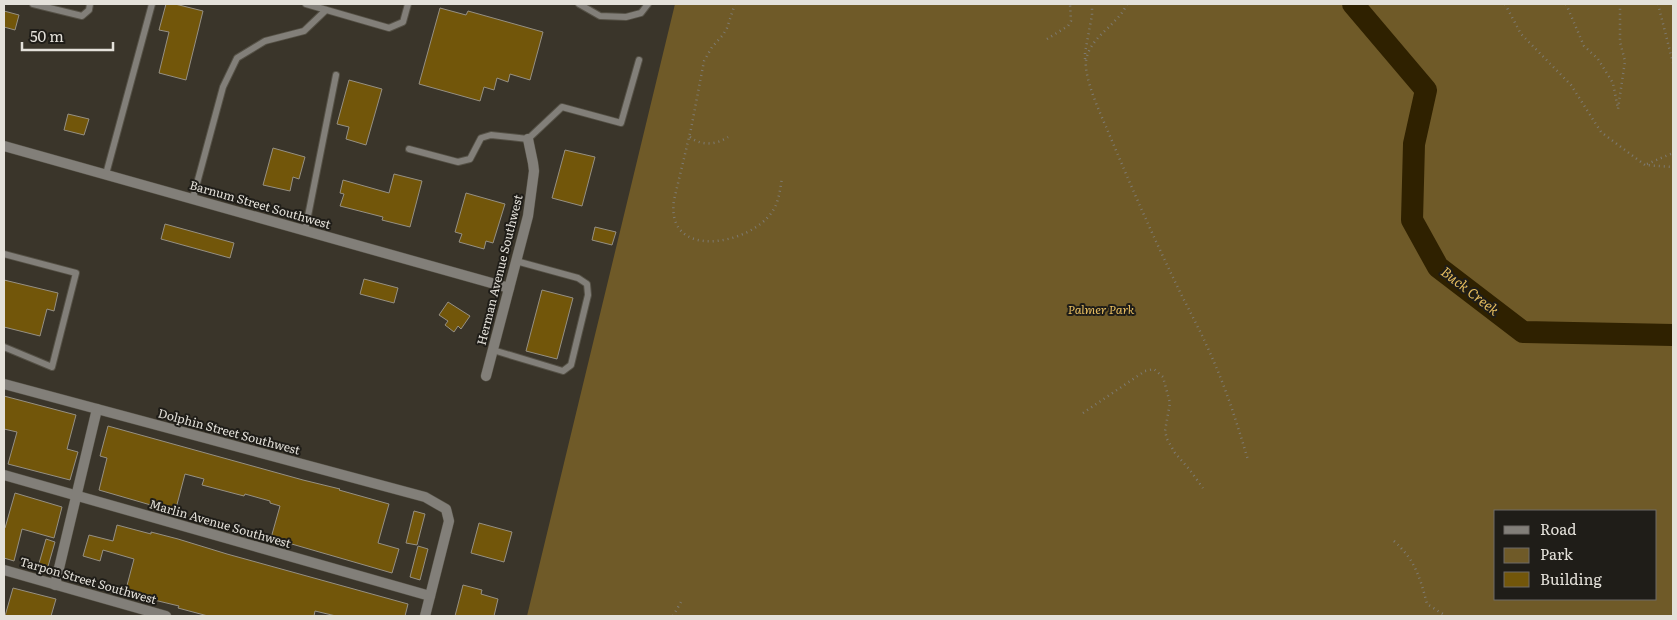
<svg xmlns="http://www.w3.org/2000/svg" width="1677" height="620" font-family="Literata,serif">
	<rect width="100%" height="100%" fill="#3a352a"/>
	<path fill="#6f5a28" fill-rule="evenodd" d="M675,4H1673V616H527ZM1656,511V599H1496V511Z"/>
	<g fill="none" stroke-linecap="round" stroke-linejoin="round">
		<path stroke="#2f2100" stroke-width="22" d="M1353,4L1426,90L1414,144L1412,220L1438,267L1523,332L1673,335"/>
	</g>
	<g fill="#72560a" stroke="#969083">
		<path d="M166,4H175L203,11L186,80L159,73L169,32L159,30Z"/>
		<path d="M440,8L466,15L468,11L543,32L530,80L510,74L508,82L497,78L494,90L484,87L480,101L419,84Z"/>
		<path d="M4,11L19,15L15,30L4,27Z"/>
		<path d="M349,80L382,89L366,145L346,139L349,127L337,124Z"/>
		<path d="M68,114L89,119L84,135L64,130Z"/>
		<path d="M273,148L305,157L299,179L293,177L290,191L263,185Z"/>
		<path d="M565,150L595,157L582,206L552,198Z"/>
		<path d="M394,174L422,181L410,227L382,220L383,217L340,206L344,194L340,193L343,180L389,193Z"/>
		<path d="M466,193L505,204L493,243L486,241L484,249L459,242L462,234L455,232Z"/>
		<path d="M165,224L234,243L230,258L161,239Z"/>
		<path d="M595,227L616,232L612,245L592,240Z"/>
		<path d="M364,279L398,288L394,303L360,294Z"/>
		<path d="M4,280L58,293L54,311L47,309L40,336L4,327Z"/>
		<path d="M542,290L573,298L557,359L526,351Z"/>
		<path d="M448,302L470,316L461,329L458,326L454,332L445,325L448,321L439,315Z"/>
		<path d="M4,396L76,415L67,449L78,452L70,480L8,464L17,432L4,429Z"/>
		<path d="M108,426L303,480L340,489L339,490L389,504L378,543L399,549L392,573L271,538L280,506L270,503V501L245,494L244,496L202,485L204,479L185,474L175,512L99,490L107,458L100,456Z"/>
		<path d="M15,493L62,507L54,538L22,529L14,561L4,558V528H5Z"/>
		<path d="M414,511L425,514L417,545L406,543Z"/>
		<path d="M479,523L512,532L504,562L471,553Z"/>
		<path d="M117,525L151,534V532L178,539L227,554L408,604L405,616H336L315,611L314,616H208L178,608L179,606L125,593L134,559L103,550L100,561L83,556L89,535L113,541Z"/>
		<path d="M46,539L55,542L47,570L38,567Z"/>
		<path d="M418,546L428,549L420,580L410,577Z"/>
		<path d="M463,585L482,590L481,594L498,599L494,616H455Z"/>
		<path d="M13,588L56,599L51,616H5Z"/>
	</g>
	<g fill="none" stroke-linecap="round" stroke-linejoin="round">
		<defs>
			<g id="service">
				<path d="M33,4L82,16L89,10L90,4"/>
				<path d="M306,4L389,28L403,22L408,4"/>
				<path d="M579,4L600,16L626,17L641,13L648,4"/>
				<path d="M409,149L458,162L470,159L481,138L491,135L528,139L562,107L621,123L639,60"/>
				<path d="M106,174L152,4"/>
				<path d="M193,198L223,87L237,58L265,41L304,31L326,10"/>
				<path d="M305,231L336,75"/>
				<path d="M4,254L76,273L52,367L4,347"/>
				<path d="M493,350L563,371L571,365L588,295L587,284L578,278L516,261"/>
			</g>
			<g id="minor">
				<path d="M4,146L509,288"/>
				<path d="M486,376L528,216L534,171L533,163L528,139"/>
				<path d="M4,384L425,497L446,509L449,521L425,616"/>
				<path d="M4,475L430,596"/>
				<path d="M4,570L166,616"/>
				<path d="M55,585L97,409"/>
			</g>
		</defs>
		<use href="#service" stroke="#555146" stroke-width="8"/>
		<use href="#minor" stroke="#555146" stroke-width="11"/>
		<g stroke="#7e7a70" stroke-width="2.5" stroke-dasharray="1 4" stroke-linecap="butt">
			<path d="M735,4L727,28L723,35L712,47L704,61L691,129L674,200C665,261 750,245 772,212C779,202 780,190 782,178"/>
			<path d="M1127,4C1118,25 1089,37 1086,61C1084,78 1100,113 1107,129C1130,184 1154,239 1180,292C1190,312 1201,332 1210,353C1226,388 1237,423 1248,460"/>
			<path d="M1505,4L1521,34L1571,85L1601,132L1645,165L1673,167"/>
			<path d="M1566,4L1584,46L1598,59L1613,83L1618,109L1625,61L1620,42V4"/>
			<path d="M1658,4L1673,63"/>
			<path d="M1047,39L1068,26L1071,21L1070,4"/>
			<path d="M1085,59V53L1092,15V4"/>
			<path d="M690,137C701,146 716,145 728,137"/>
			<path d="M1647,164L1673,153"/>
			<path d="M1083,413L1145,371L1154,369L1163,377L1170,403L1165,431L1167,439L1175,453L1189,469L1203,488"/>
			<path d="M1394,541C1415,560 1420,577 1427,604L1446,616"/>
			<path d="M673,616L681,602"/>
		</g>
		<use href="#service" stroke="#827f79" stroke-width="6"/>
		<use href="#minor" stroke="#827f79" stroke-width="10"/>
	</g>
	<g text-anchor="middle" stroke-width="4" stroke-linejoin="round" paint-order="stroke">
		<g font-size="12" fill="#e4e1da" stroke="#1f1d18">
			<text transform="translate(260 205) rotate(16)" y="4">Barnum Street Southwest</text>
			<text transform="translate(500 270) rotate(-76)" y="4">Herman Avenue Southwest</text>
			<text transform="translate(229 432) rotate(15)" y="4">Dolphin Street Southwest</text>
			<text transform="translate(220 524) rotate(16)" y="4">Marlin Avenue Southwest</text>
			<text transform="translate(88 581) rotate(16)" y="4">Tarpon Street Southwest</text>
		</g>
		<g font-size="12" font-style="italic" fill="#e9bf61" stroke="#1f1d18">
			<text x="1101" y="314">Palmer Park</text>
		</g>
		<g font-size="14" font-style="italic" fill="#e4bb5d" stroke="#1f1d18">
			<text transform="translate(1470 291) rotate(38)" y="5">Buck Creek</text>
		</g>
	</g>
	<rect width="1677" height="620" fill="none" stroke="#e4e1da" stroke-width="10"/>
	<rect x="1494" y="510" width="162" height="90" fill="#1f1d18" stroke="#6e6b66"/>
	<rect x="1504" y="526" width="25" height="8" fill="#827f79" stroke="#6e6b66"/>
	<text x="1540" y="535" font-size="15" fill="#e4e1da">Road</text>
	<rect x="1504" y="548" width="25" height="15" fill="#6f5a28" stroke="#6e6b66"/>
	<text x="1540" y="560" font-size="15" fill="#e4e1da">Park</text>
	<rect x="1504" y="572" width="25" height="15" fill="#72560a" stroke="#6e6b66"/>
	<text x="1540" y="585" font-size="15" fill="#e4e1da">Building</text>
	<path d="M22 42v8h91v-8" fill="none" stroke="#e4e1da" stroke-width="2.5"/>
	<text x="30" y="42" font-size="15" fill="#e4e1da" stroke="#1f1d18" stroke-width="4" paint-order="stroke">50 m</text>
</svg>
